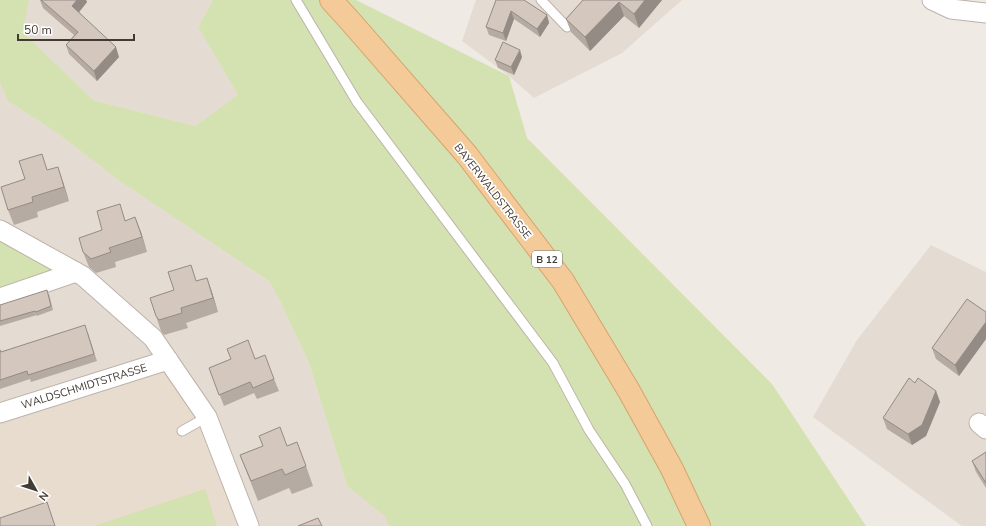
<svg xmlns="http://www.w3.org/2000/svg" width="986" height="526" font-family="'Nunito Sans',sans-serif">
	<rect width="100%" height="100%" fill="#f0eae4"/>
	<g fill="#e4dbd3">
		<path d="M29,0H213L198,27L238,95L195,126L93,100L23,32Z"/>
		<path d="M476,0H682L622,53L534,98L509,76L462,41Z"/>
		<path d="M0,83L8,101L57,133L120,181L270,282L280,301L309,363L347,486L386,516L389,526H0Z"/>
		<path d="M931,245L986,272V526H962L813,417L857,340Z"/>
	</g>
	<path fill="#e8dccf" d="M167,361L207,417L248,526H0V414Z"/>
	<g fill="#d4e1b0">
		<path d="M0,0H29L23,32L93,100L195,126L238,95L198,27L213,0H356L509,76L527,138L772,384L866,526H389L385,516L347,486L309,363L280,301L270,282L120,181L57,133L8,101L0,83Z"/>
		<path d="M0,241L56,270L0,288Z"/>
		<path d="M205,489L217,526H94Z"/>
	</g>
	<g fill="none" stroke-linecap="round" stroke-linejoin="round">
		<defs>
			<g id="lane">
				<path d="M296,0L357,102L553,363L589,430L625,484L647,526"/>
				<path d="M541,0L567,27"/>
				<path d="M182,431L207,417"/>
			</g>
			<g id="street">
				<path d="M932,0L951,9L986,13"/>
				<path d="M0,230L83,276L153,338L207,417L249,526"/>
				<path d="M0,298L76,272"/>
				<path d="M0,413L168,360"/>
				<path d="M979,423L986,429"/>
			</g>
			<path id="primary" d="M331,0L351,22L467,155L563,281L629,391L672,469L699,526"/>
		</defs>
		<use href="#lane" stroke="#bdb3ab" stroke-width="11"/>
		<use href="#street" stroke="#bdb3ab" stroke-width="21"/>
		<use href="#primary" stroke="#d7a36c" stroke-width="24"/>
		<use href="#lane" stroke="#fff" stroke-width="9"/>
		<use href="#street" stroke="#fff" stroke-width="19"/>
		<use href="#primary" stroke="#f4ca99" stroke-width="22"/>
	</g>
	<g fill="#b5aba3">
		<path d="M40,0H86L87,2L79,12L119,57L97,81L69,54L66,45L74,35L43,8Z"/>
		<path d="M496,0L547,15L549,23L540,37L514,19L506,41L489,35L486,27Z"/>
		<path d="M583,0H662L639,28L624,16L590,51L571,32L566,19Z"/>
		<path d="M522,57L514,75L498,68L495,60Z"/>
		<path d="M48,170L63,182L69,201L37,212L38,217L14,225L8,210L25,179Z"/>
		<path d="M125,220L141,232L147,252L115,262L116,267L96,273L89,267L83,252L102,230Z"/>
		<path d="M207,278L218,312L186,323L188,328L164,335L161,331L156,316L174,290Z"/>
		<path d="M49,294L53,310L37,316V315L0,326V305Z"/>
		<path d="M986,312V339L959,376L936,359L932,348Z"/>
		<path d="M88,333L97,361L31,382L30,379L0,389V349L1,352Z"/>
		<path d="M231,359H255L274,379L279,391L257,399L254,393L224,406L209,368Z"/>
		<path d="M915,383L936,391L940,402L926,436L912,445L887,429L883,418Z"/>
		<path d="M259,436L287,446L306,466L313,486L292,494L289,488L258,501L240,455L263,446Z"/>
		<path d="M986,452V488L976,472L972,461Z"/>
	</g>
	<g fill="#948b85">
		<path d="M77,0H86L87,2L76,16L72,6Z"/>
		<path d="M645,0H662L639,28L634,14Z"/>
		<path d="M619,2L624,16L590,51L585,37Z"/>
		<path d="M511,11L514,19L506,41L503,33Z"/>
		<path d="M547,15L549,23L540,37L537,29Z"/>
		<path d="M116,47L119,57L97,81L94,71Z"/>
		<path d="M520,50L522,57L514,75L511,67Z"/>
		<path d="M58,167L63,182L69,201L64,187Z"/>
		<path d="M135,217L141,232L147,252L142,237Z"/>
		<path d="M207,278L212,292L218,312L213,298Z"/>
		<path d="M986,322V339L959,376L955,365Z"/>
		<path d="M936,391L940,402L926,436L912,445L908,434Z"/>
	</g>
	<g fill="#d3c7be" stroke="#948b85">
		<path d="M41,0H77L72,6L116,47L94,71L66,45L78,32Z"/>
		<path d="M496,0H524L547,15L537,29L511,11L503,33L486,27Z"/>
		<path d="M583,0H645L634,14L619,2L585,37L566,19Z"/>
		<path d="M503,42L520,50L511,67L495,60Z"/>
		<path d="M42,154L47,170L58,167L64,187L32,197L33,202L8,210L1,187L25,179L19,161Z"/>
		<path d="M120,204L125,221L135,217L142,237L109,248L111,252L91,259L83,252L79,238L102,230L97,211Z"/>
		<path d="M191,265L196,281L207,278L213,298L181,308L182,313L159,320L156,316L150,298L174,290L168,272Z"/>
		<path d="M47,290L51,306L36,312L35,311L0,321V305Z"/>
		<path d="M967,299L986,312V322L955,365L932,348Z"/>
		<path d="M85,325L94,354L28,375L27,371L0,380V350L1,352Z"/>
		<path d="M248,340L255,359L265,355L274,379L253,388L250,382L219,395L209,368L231,359L227,349Z"/>
		<path d="M909,378L915,383L918,378L936,391L922,425L908,434L883,418Z"/>
		<path d="M280,427L287,446L297,442L306,466L285,475L282,469L251,481L240,455L263,446L259,436Z"/>
		<path d="M986,452V483L972,461Z"/>
		<path d="M47,502L55,526H0V518Z"/>
		<path d="M318,518L322,526H298Z"/>
	</g>
	<g text-anchor="middle" stroke-width="3.5" stroke-linejoin="round" paint-order="stroke">
		<rect fill="#fff" stroke="#7b7572" stroke-width="1" x="532" y="251" width="30" height="16" rx="3"/>
		<g font-size="10" font-weight="bold" fill="#423a35">
			<text x="547" y="263">B 12</text>
		</g>
		<g font-size="11" fill="#423a35" stroke="#fff">
			<text transform="translate(493 191) rotate(52)" y="4">BAYERWALDSTRASSE</text>
			<text transform="translate(84 386) rotate(-17)" y="4">WALDSCHMIDTSTRASSE</text>
		</g>
	</g>
	<g transform="translate(36 490) rotate(129)" stroke="#ffffff" stroke-width="3" paint-order="stroke">
	<path d="M0-3L7 15L0 10L-7 15Z" fill="#423a35"/>
	<text y="-6" font-size="11" font-weight="bold" text-anchor="middle" fill="#423a35">N</text>
	</g>
	<path d="M18 34v6h116v-6" fill="none" stroke="#423a35" stroke-width="2"/>
	<text x="24" y="34" font-size="12" fill="#423a35" stroke="#ffffff" stroke-width="3" paint-order="stroke">50 m</text>
</svg>
